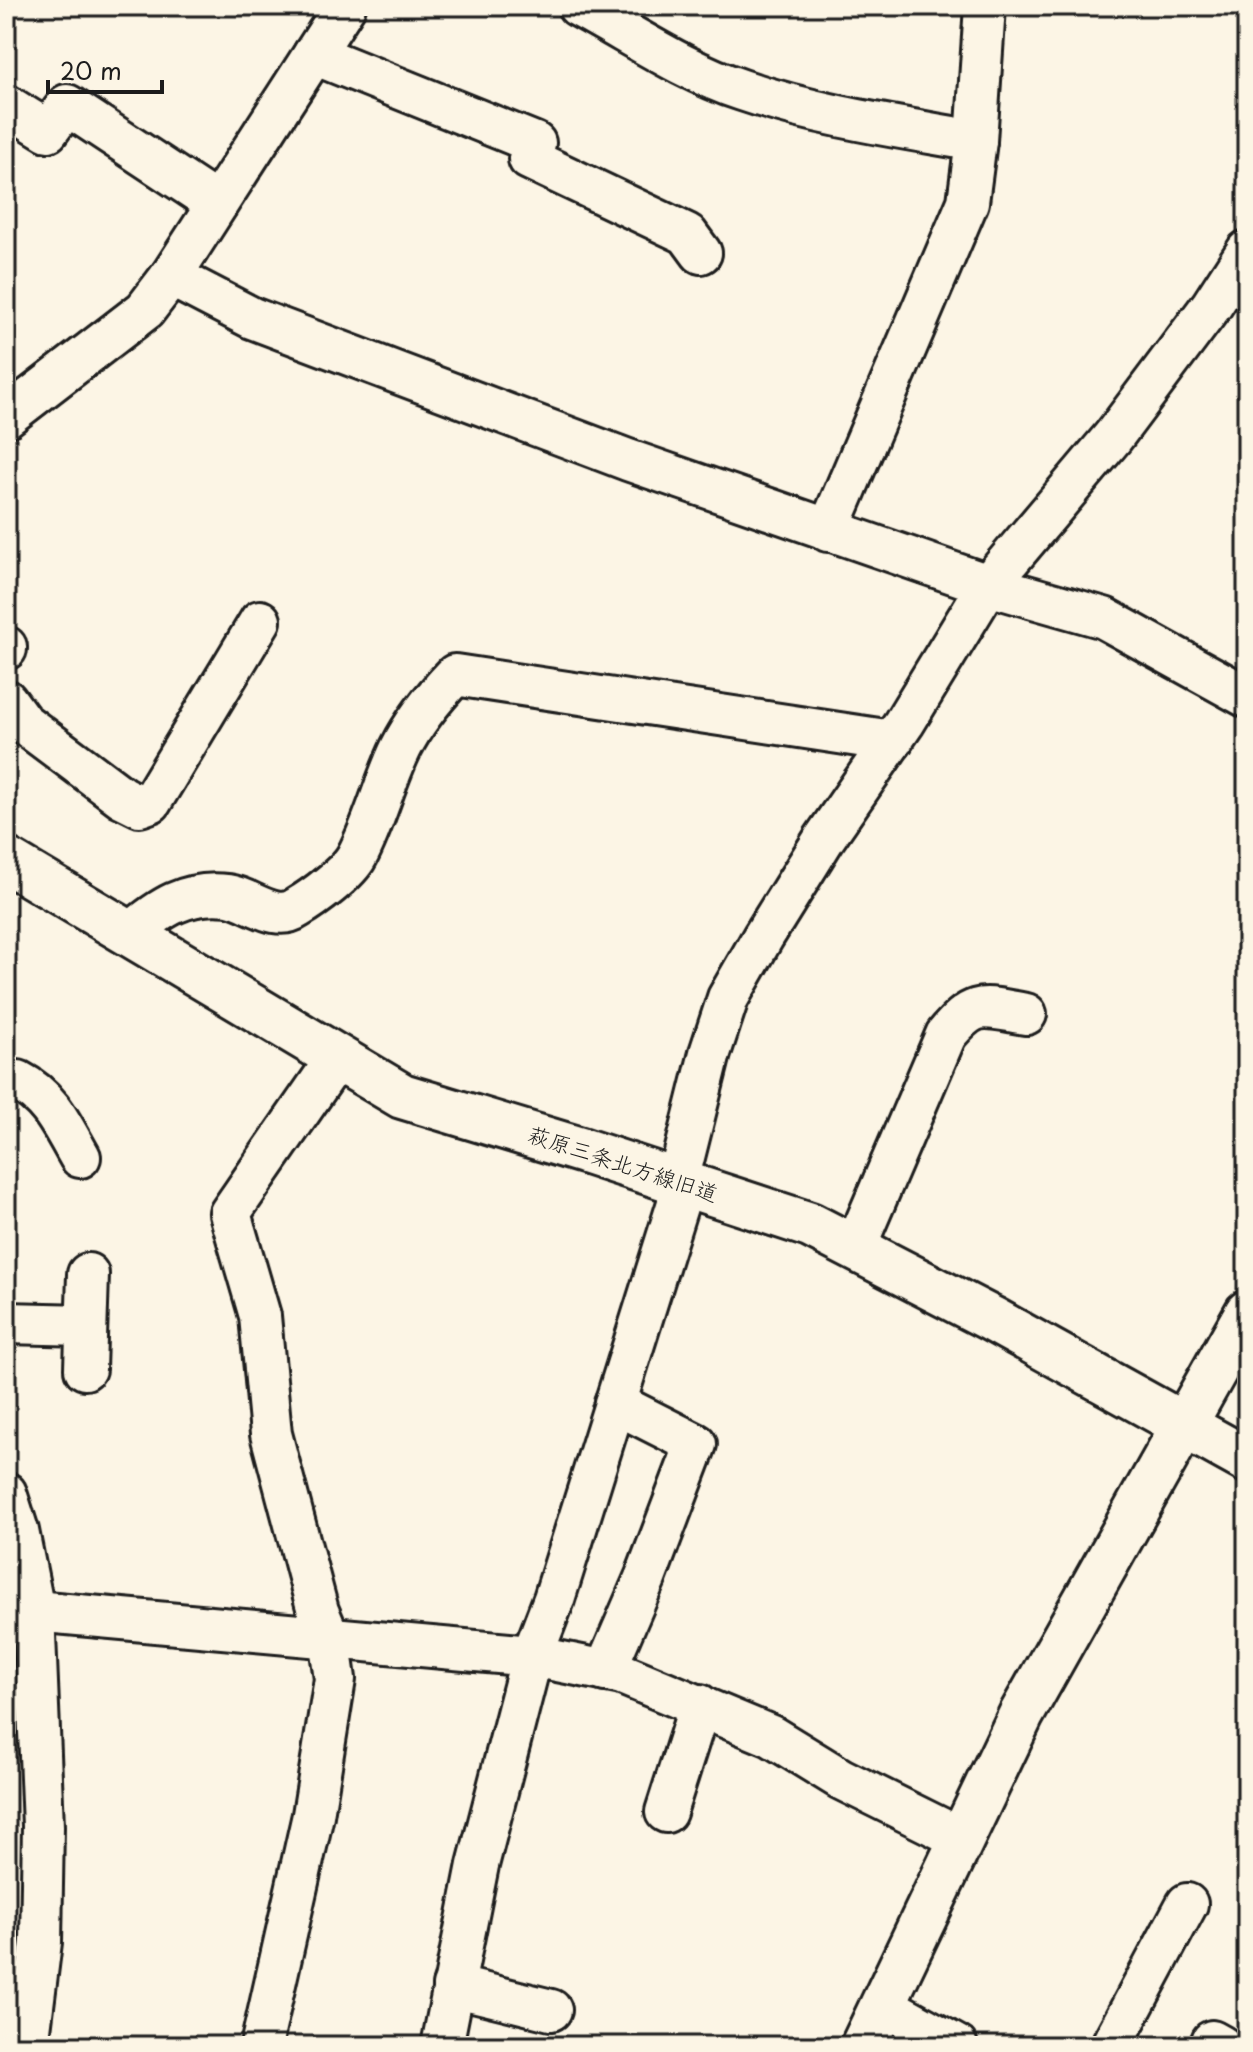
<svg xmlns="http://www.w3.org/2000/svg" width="1253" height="2052" font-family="'Playpen Sans','Klee One',sans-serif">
	<rect width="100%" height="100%" fill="#fcf5e5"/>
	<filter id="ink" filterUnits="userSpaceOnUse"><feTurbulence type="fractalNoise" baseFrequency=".0125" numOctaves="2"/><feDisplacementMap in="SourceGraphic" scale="16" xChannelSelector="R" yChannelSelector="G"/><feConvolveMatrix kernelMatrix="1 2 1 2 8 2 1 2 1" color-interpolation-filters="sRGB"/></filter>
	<g filter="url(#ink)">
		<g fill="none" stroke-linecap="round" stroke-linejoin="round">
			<defs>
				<g id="street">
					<path d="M578,6C632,35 684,71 742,90C818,116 897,127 976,141"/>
					<path d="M314,54L535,143L529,159L687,234L701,253"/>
					<path d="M6,105L48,131L67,105L217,204"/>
					<path d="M171,276L252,318L628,460L988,585L1104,618L1247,697"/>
					<path d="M6,417L145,310L171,276L345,6"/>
					<path d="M828,531L968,202L976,141L985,6"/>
					<path d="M6,647V649"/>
					<path d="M6,700L22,722L122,797L140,806L151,802L260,621"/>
					<path d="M130,934C160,908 186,890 228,895C250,898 275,923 297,908C314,898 348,873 357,856C375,822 384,783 401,748C415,720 433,698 455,675L892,741"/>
					<path d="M6,1085L18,1081C51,1098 62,1126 80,1157"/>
					<path d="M855,1248L946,1035C976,999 983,1007 1026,1014"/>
					<path d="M6,1323L86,1325"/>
					<path d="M85,1369L88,1274"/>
					<path d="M6,1493L18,1531L34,1611L43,1826L41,1942L28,2046"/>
					<path d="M6,1613L34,1611L532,1656L622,1674L771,1736L841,1779L962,1839"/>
					<path d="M605,1671L646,1576L696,1444L615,1403"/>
					<path d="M666,1812L700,1705"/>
					<path d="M453,1986L551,2010"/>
					<path d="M883,2005L957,2046"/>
					<path d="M1212,2041L1221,2046"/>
					<path d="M261,2046L313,1815L335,1679L329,1637L318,1611L271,1434L260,1316L230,1213L337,1058"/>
					<path d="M442,2046L478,1865L532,1656L554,1599L678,1203V1181L710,1053L728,998L763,937L824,839L904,723L988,585L1113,437L1212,305L1247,251"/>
					<path d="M1111,2046L1187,1904"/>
				</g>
				<g id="secondary">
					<path d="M6,860L402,1096L584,1151L810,1225L992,1319L1247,1460"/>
					<path d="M863,2046L1021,1715L1247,1313"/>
				</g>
			</defs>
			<use href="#street" stroke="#1c1c1c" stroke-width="46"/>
			<use href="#secondary" stroke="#1c1c1c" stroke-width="50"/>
			<use href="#street" stroke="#fcf5e5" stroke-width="40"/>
			<use href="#secondary" stroke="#fcf5e5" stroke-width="44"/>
		</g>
	</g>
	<g text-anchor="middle" stroke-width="7" stroke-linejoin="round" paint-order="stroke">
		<g font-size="22" fill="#1c1c1c" stroke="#fcf5e5">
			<text transform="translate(623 1164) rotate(18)" y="8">萩原三条北方線旧道</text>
		</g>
	</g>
	<rect width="1253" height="2052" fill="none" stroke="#fcf5e5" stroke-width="32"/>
	<rect x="16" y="16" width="1221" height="2020" fill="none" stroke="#1c1c1c" stroke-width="3" filter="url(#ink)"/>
	<path d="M48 80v12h114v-12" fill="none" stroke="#1c1c1c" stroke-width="4"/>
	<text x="60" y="80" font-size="24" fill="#1c1c1c" stroke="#fcf5e5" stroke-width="6" paint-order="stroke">20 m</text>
</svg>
